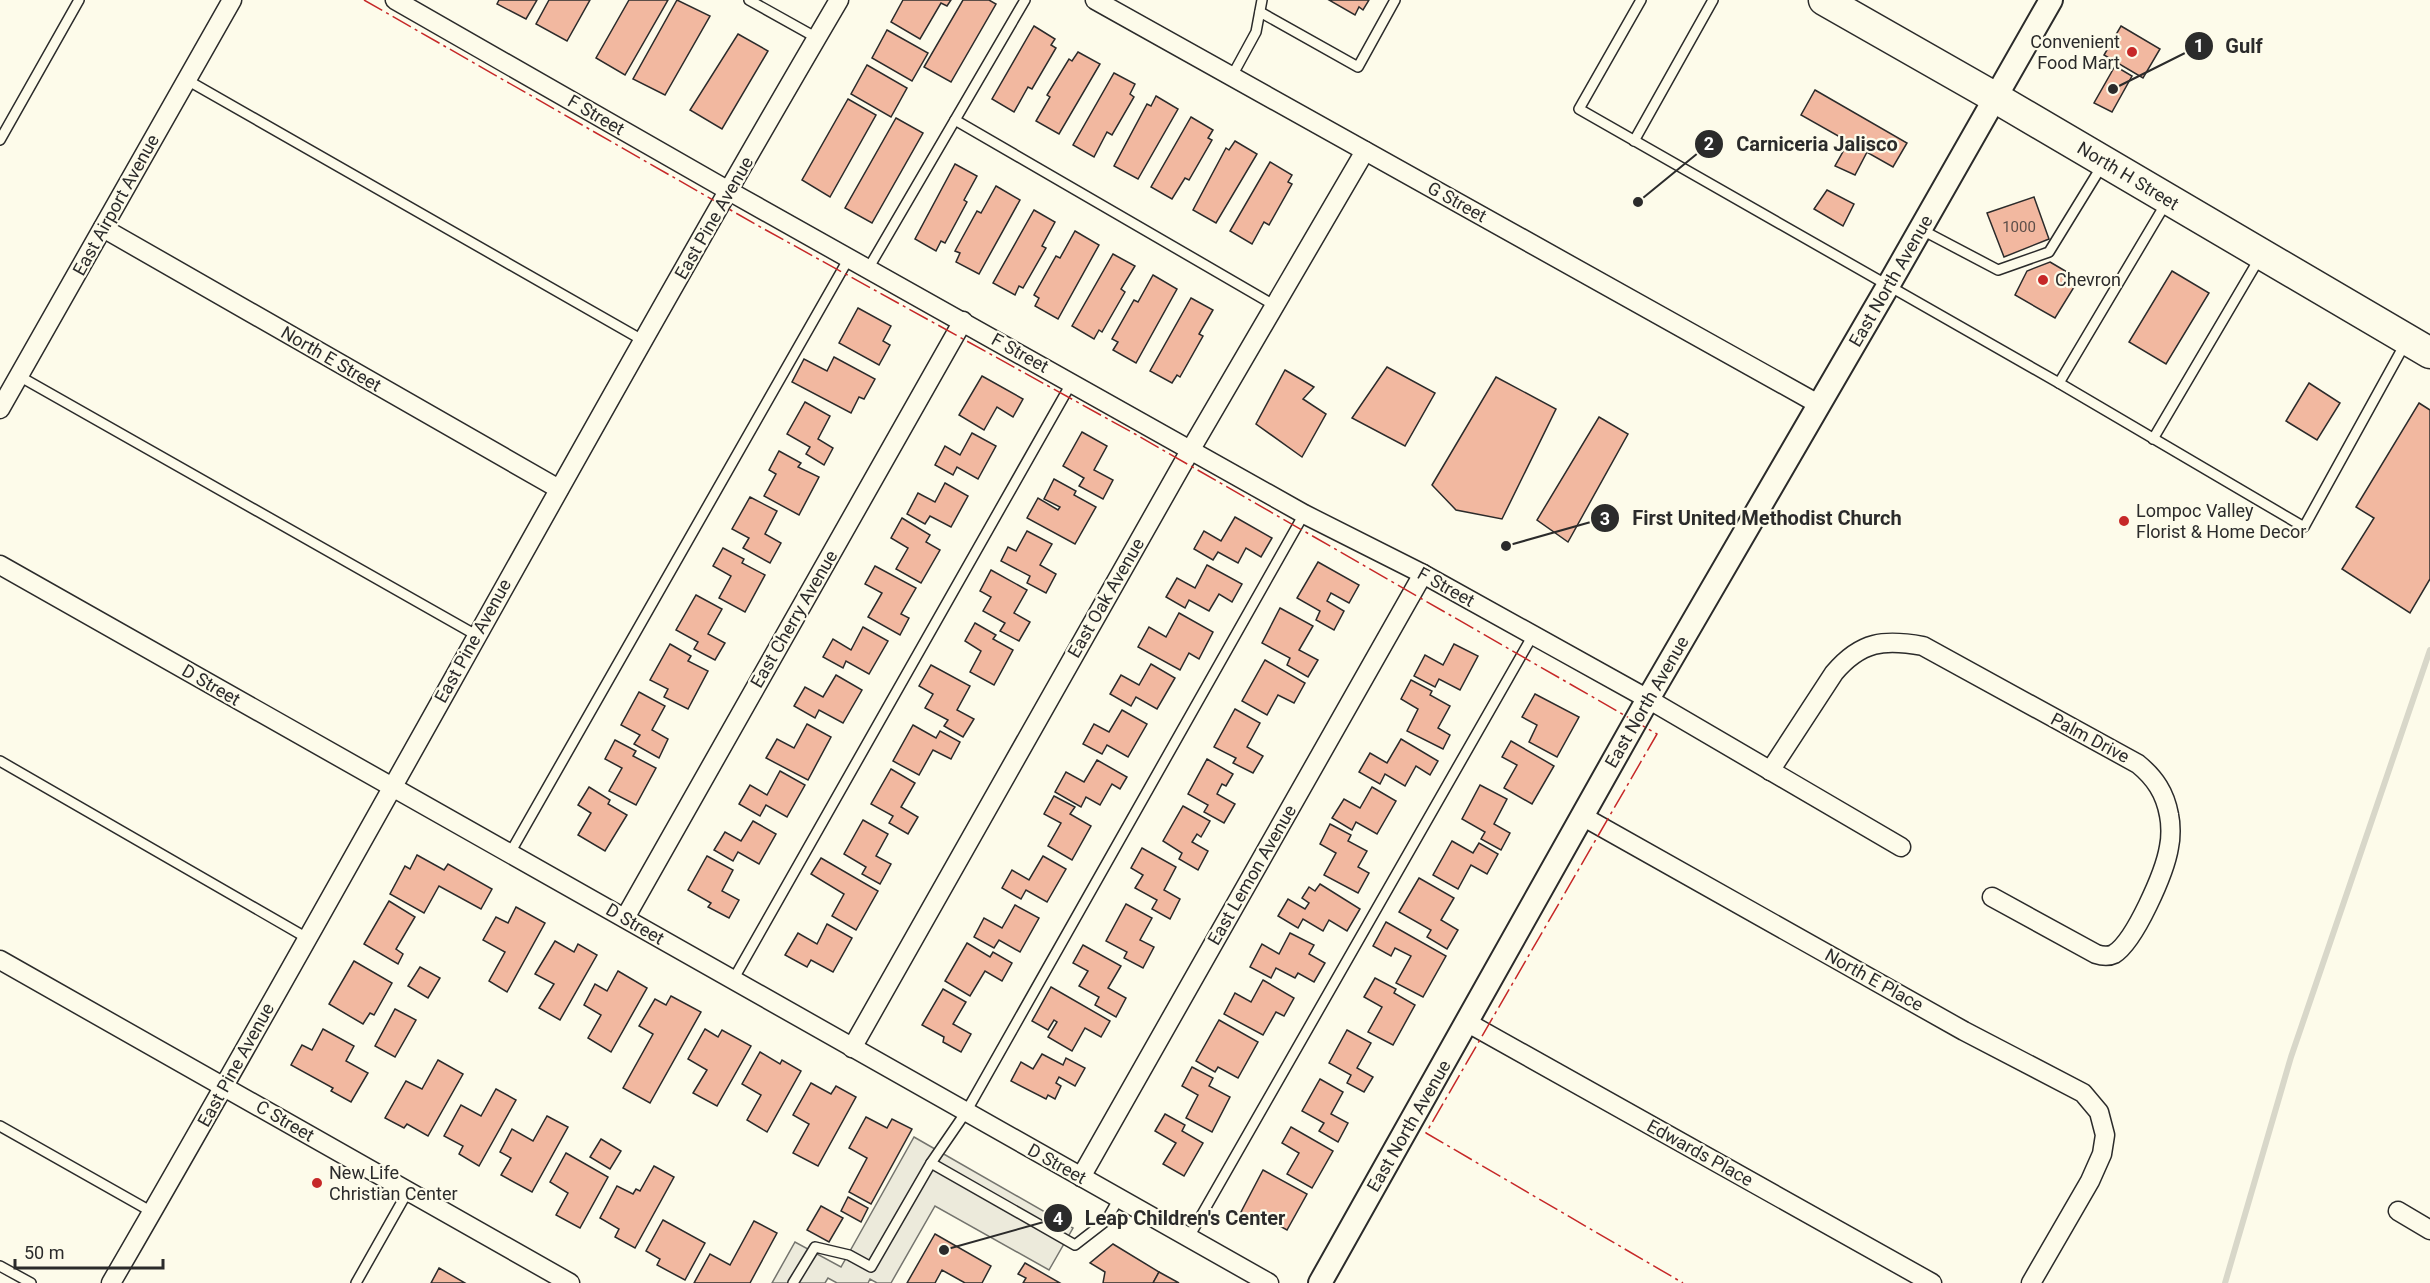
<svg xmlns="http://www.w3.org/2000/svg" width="2430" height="1283" font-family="Roboto,sans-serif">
	<rect width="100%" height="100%" fill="#fdfbea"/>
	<path fill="#eceadb" stroke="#74746e" stroke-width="1.5" d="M914,1137L1073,1228L1049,1270L935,1206L891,1283H877L870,1279L868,1283H837L828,1278L825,1283H772L795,1242L841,1267Z"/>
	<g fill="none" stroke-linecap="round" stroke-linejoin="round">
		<path stroke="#d8d7c9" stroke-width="6" d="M2225,1283L2291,1057L2430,650"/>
	</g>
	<g fill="#f2b8a0" stroke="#2b2b2b" stroke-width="1.5">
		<path d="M499,0H537L526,19L497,4Z"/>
		<path d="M549,0H590L567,41L536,24Z"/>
		<path d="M629,0H668L625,75L596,58Z"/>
		<path d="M677,0L710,16L665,95L633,79Z"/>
		<path d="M903,0H951L947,6L941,3L920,39L891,22Z"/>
		<path d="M963,0H989L996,4L951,82L924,67Z"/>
		<path d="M1329,0H1369L1363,10L1359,7L1355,15Z"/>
		<path d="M1034,26L1055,39L1051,45L1056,48L1032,89L1028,87L1014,112L992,99Z"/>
		<path d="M2121,26L2160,49L2143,78L2104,55Z"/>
		<path d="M887,30L928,53L912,81L872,58Z"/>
		<path d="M738,34L768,51L722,129L690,110Z"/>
		<path d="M1078,52L1100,64L1059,134L1036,121L1050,97L1047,95L1069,59L1072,61Z"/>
		<path d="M867,65L907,88L891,117L851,94Z"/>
		<path d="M2115,66L2132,76L2112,112L2094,103Z"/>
		<path d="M1114,73L1135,84L1130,94L1134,97L1112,135L1107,132L1094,157L1073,145Z"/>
		<path d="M1815,90L1907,143L1893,167L1801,115Z"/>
		<path d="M1156,96L1178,109L1138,179L1114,166L1147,104L1151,106Z"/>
		<path d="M848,99L876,115L830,197L802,180Z"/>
		<path d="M1191,117L1213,130L1208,138L1212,140L1189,180L1185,178L1172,199L1151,187Z"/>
		<path d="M896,118L923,133L872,223L845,208Z"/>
		<path d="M1235,141L1257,154L1216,223L1193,210L1226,148L1229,150Z"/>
		<path d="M1849,141L1867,152L1855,175L1835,166Z"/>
		<path d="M1270,162L1292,175L1288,182L1292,184L1269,225L1264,222L1252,244L1230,231Z"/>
		<path d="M955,164L977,176L964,200L967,202L945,243L941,241L936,251L915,239Z"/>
		<path d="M996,186L1020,200L979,274L956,262L960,253L955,251L977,211L981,213Z"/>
		<path d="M1827,190L1854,204L1843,226L1814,209Z"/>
		<path d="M2034,197L2049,239L2004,257L1987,213Z"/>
		<path d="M1034,210L1055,222L1042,246L1046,248L1023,288L1019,286L1015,295L993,283Z"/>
		<path d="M1075,231L1099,245L1058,319L1035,306L1039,298L1034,295L1056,256L1060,258Z"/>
		<path d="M1113,254L1135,266L1121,289L1125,292L1102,332L1099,330L1094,339L1072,326Z"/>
		<path d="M2050,262L2079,279L2055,318L2015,295L2027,271Z"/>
		<path d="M2172,271L2209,293L2166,364L2129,342Z"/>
		<path d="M1153,275L1177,289L1136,363L1113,350L1118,342L1112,339L1134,300L1138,302Z"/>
		<path d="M1191,298L1213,310L1199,334L1203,336L1180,377L1177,375L1172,383L1150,371Z"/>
		<path d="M858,308L891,326L883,341L890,345L879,365L839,343Z"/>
		<path d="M834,357L875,379L864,399L859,397L851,413L792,382L804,359L827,371Z"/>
		<path d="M1387,367L1435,393L1405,446L1352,418Z"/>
		<path d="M1285,370L1314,387L1303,399L1326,414L1302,457L1256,424Z"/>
		<path d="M982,376L1023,399L1013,417L997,407L984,430L959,415Z"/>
		<path d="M1496,377L1556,409L1502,519L1456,510L1432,485Z"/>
		<path d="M2309,383L2340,403L2317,440L2286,421Z"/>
		<path d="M805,402L830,416L818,439L833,448L824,465L806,454L810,447L787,434Z"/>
		<path d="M2419,403L2430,410V579L2410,613L2342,569L2374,518L2356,507Z"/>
		<path d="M1599,417L1628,434L1568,542L1537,520Z"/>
		<path d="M1082,432L1107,446L1094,470L1113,480L1103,499L1079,486L1084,478L1063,466Z"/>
		<path d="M972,433L996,446L978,479L957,467L953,475L935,465L945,446L960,455Z"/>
		<path d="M779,451L801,463L798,467L819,477L799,515L764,496L776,474L769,470Z"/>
		<path d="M1054,479L1076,491L1074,495L1096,507L1075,544L1027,518L1038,498L1058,510L1060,507L1044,499Z"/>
		<path d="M945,483L968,496L951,527L930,516L925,524L907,514L918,493L935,502Z"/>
		<path d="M750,497L777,511L765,534L781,543L770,563L743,548L749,538L732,529Z"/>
		<path d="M1235,517L1272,538L1261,557L1246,548L1238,563L1218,552L1213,560L1194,549L1204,531L1221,541Z"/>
		<path d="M902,518L930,535L926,542L940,550L921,583L896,569L908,548L891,538Z"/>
		<path d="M1027,531L1052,544L1040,565L1056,574L1046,593L1027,583L1030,576L1001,561L1008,547L1016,551Z"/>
		<path d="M723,548L744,559L742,563L765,575L745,612L719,598L731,576L713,566Z"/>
		<path d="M1318,562L1359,585L1349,603L1331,593L1327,601L1344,611L1334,630L1316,620L1320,611L1297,598Z"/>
		<path d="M1207,565L1242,584L1232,602L1219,594L1209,611L1189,600L1185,608L1166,597L1177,578L1195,588Z"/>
		<path d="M875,566L916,588L901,614L909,618L900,635L868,617L882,593L865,584Z"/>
		<path d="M991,570L1027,590L1014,613L1030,622L1019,641L1000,631L1005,623L983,611L991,597L980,591Z"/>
		<path d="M696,595L722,609L708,634L725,643L715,660L694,649L698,642L676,630Z"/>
		<path d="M1280,608L1313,626L1299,650L1318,660L1308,677L1287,665L1290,658L1262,643Z"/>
		<path d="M1179,613L1213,632L1199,659L1189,653L1180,670L1138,647L1149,627L1166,637Z"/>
		<path d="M975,623L996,635L993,639L1013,650L994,685L970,672L981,651L965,641Z"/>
		<path d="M863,627L888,641L869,674L846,661L843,668L823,657L833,639L851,650Z"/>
		<path d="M670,644L691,656L688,661L708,671L688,709L664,697L668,689L650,680Z"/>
		<path d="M1454,644L1478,656L1460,690L1439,679L1435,687L1414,676L1425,655L1443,665Z"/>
		<path d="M1265,660L1305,683L1294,703L1278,695L1267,715L1242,701Z"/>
		<path d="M1151,664L1175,678L1157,709L1136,697L1131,706L1110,694L1121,675L1139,685Z"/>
		<path d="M931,665L970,686L957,710L974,719L963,737L944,726L948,720L925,708L933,694L919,686Z"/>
		<path d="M836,675L862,690L843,723L819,710L815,718L794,706L805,687L823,697Z"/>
		<path d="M1411,680L1432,691L1430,695L1450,706L1438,728L1450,735L1443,749L1407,731L1418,709L1401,699Z"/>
		<path d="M639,692L665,706L652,730L668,739L659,758L634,744L640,735L621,725Z"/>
		<path d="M1535,694L1579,717L1557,757L1529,742L1537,725L1522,717Z"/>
		<path d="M1235,709L1260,723L1247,747L1263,756L1253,773L1233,763L1236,758L1214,747Z"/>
		<path d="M1122,710L1147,724L1128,757L1107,745L1102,754L1083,744L1094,724L1109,732Z"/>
		<path d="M807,724L831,737L808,780L766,758L777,739L794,748Z"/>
		<path d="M913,725L936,738L940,731L960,742L951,759L933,750L919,775L893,761Z"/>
		<path d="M1401,739L1438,761L1430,775L1416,766L1405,786L1385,774L1380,784L1359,772L1370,753L1387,763Z"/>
		<path d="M615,740L636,751L633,756L656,768L636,805L609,791L622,768L605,759Z"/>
		<path d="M1511,741L1554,766L1532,804L1504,788L1517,765L1502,757Z"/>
		<path d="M1207,759L1233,774L1226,786L1222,784L1217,794L1235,804L1224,823L1204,812L1208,805L1188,794Z"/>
		<path d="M1097,760L1127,777L1120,789L1112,784L1100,805L1086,797L1081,807L1055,792L1066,772L1084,782Z"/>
		<path d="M891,769L915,783L901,807L918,817L908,834L889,823L893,816L871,804Z"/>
		<path d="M780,771L805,785L787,817L766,805L760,816L739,804L750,785L767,795Z"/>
		<path d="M1480,785L1507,799L1494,824L1510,833L1501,850L1481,839L1485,832L1462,819Z"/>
		<path d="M589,787L610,800L608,804L627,815L605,851L578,835L591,813L578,805Z"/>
		<path d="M1372,787L1396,801L1377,834L1356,822L1352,830L1332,818L1344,799L1360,808Z"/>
		<path d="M1054,796L1075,807L1070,814L1091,826L1072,860L1048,846L1061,823L1044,814Z"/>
		<path d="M1183,806L1210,821L1201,837L1197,834L1192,842L1208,851L1198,870L1179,859L1182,853L1163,841Z"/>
		<path d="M863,820L888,834L876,856L891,864L880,884L862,874L866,867L844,854Z"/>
		<path d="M753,821L776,834L759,864L738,852L733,861L714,850L725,832L741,841Z"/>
		<path d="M1330,824L1351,835L1348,841L1367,851L1358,867L1369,873L1358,893L1324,875L1336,853L1320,844Z"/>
		<path d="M1452,841L1473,853L1479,843L1498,854L1487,874L1471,865L1458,889L1433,875Z"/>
		<path d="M1142,848L1176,867L1164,890L1180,899L1170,919L1152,909L1157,900L1135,888L1143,875L1131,868Z"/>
		<path d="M417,855L444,870L448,864L492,889L481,909L439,886L424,913L390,894L405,866L410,869Z"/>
		<path d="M707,856L733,870L722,891L739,900L729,918L708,907L711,903L688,890Z"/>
		<path d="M1043,856L1066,869L1047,902L1026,890L1021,899L1002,888L1012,870L1029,880Z"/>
		<path d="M821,858L878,891L856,930L832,916L844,894L811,874Z"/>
		<path d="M1419,878L1454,898L1441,920L1458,930L1447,949L1427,937L1431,930L1399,912Z"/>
		<path d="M1320,884L1360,909L1347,931L1329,920L1323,931L1303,919L1298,928L1278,916L1288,899L1305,909L1309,903L1302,898L1309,887L1315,891Z"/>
		<path d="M389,901L415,917L396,949L403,954L398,964L364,944Z"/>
		<path d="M1126,904L1152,918L1140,940L1154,947L1143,968L1124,958L1127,952L1106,941Z"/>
		<path d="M1015,905L1039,918L1020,952L999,940L994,948L974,937L984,918L1002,928Z"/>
		<path d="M516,907L545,923L507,992L489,981L505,952L483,940L496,917L508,923Z"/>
		<path d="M1386,922L1446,956L1423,997L1396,983L1411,956L1395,948L1391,956L1373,946Z"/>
		<path d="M827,924L852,938L833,972L811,960L807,967L785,955L798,933L817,944Z"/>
		<path d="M1290,933L1314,945L1309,954L1325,963L1314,982L1298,973L1295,978L1276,968L1271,978L1250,967L1262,944L1279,954Z"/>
		<path d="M555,941L574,952L578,944L597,955L560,1020L539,1008L554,984L535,974Z"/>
		<path d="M967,943L990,957L993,952L1012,963L1002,981L985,971L970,996L945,981Z"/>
		<path d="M1083,945L1121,966L1108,988L1126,998L1116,1017L1095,1005L1099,997L1079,986L1088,971L1073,963Z"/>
		<path d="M354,961L392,983L374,1015L370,1013L363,1024L329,1004Z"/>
		<path d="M420,967L440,978L428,998L408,986Z"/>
		<path d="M618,971L647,988L611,1052L588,1038L601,1015L584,1005L595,984L607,991Z"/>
		<path d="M1375,978L1396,989L1394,993L1415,1005L1393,1045L1368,1032L1382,1007L1364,997Z"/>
		<path d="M1263,980L1294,998L1284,1016L1276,1012L1263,1035L1224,1014L1235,993L1251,1002Z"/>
		<path d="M1051,987L1110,1021L1101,1037L1085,1028L1072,1051L1048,1037L1057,1022L1054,1020L1048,1030L1032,1021Z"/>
		<path d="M943,989L966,1002L953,1024L971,1034L961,1052L943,1042L944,1037L922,1025Z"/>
		<path d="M671,996L701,1012L650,1103L623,1088L653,1034L639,1026L655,999L666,1005Z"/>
		<path d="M395,1009L416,1020L395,1057L375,1046Z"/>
		<path d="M1219,1020L1258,1042L1238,1078L1218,1067L1215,1072L1196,1061Z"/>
		<path d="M323,1029L354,1046L346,1061L368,1073L351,1102L331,1091L333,1088L291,1065L302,1045L312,1050Z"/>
		<path d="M705,1029L718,1037L722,1030L751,1046L717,1106L693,1093L707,1070L688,1059Z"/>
		<path d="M1347,1030L1371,1043L1357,1068L1373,1077L1364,1092L1347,1083L1351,1075L1329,1063Z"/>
		<path d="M760,1052L780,1064L782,1060L801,1071L767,1132L747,1120L761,1095L742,1084Z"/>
		<path d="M1042,1054L1063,1065L1066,1058L1085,1068L1075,1086L1059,1077L1056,1083L1061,1086L1055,1099L1048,1095L1046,1099L1011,1081L1021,1062L1033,1069Z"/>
		<path d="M438,1060L463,1074L428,1136L407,1124L404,1128L385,1118L406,1081L422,1089Z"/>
		<path d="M1192,1067L1213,1078L1209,1086L1230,1097L1212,1132L1186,1118L1198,1095L1182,1086Z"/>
		<path d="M1320,1079L1343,1092L1331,1114L1348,1123L1338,1142L1319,1131L1324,1123L1302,1111Z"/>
		<path d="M811,1083L831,1094L836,1086L856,1097L818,1166L793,1153L809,1124L793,1115Z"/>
		<path d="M496,1089L516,1100L479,1166L459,1154L463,1146L444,1136L461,1105L481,1116Z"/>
		<path d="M1165,1114L1185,1125L1182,1131L1203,1143L1184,1176L1163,1164L1176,1143L1155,1131Z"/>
		<path d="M547,1116L568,1127L532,1192L501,1175L511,1158L500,1152L512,1129L533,1141Z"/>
		<path d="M866,1117L887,1128L892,1119L912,1129L871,1204L849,1192L867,1158L849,1148Z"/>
		<path d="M1291,1127L1333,1151L1312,1188L1287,1174L1299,1153L1282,1143Z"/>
		<path d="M601,1139L621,1151L610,1169L590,1157Z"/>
		<path d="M566,1153L608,1177L580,1228L556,1215L568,1193L550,1182Z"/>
		<path d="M654,1166L674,1177L635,1248L615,1237L619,1229L600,1218L617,1186L633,1194L636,1189L640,1191Z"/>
		<path d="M1263,1170L1307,1194L1287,1230L1265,1218L1262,1223L1241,1212Z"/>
		<path d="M848,1197L868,1208L861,1222L841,1211Z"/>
		<path d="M821,1206L843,1218L829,1242L807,1230Z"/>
		<path d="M663,1220L705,1243L685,1280L657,1265L660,1259L646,1251Z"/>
		<path d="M754,1221L777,1233L750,1283H694L710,1254L730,1265Z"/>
		<path d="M935,1234L991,1266L982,1283H965L942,1270L935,1283H907Z"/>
		<path d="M1113,1244L1159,1272L1153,1283H1103L1105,1272L1090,1263Z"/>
		<path d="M1025,1263L1060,1283H1023L1026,1278L1018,1274Z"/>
		<path d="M439,1268L465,1283H431Z"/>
		<path d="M1159,1272L1179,1283H1153Z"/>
	</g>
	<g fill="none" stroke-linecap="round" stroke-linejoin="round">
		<defs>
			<g id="service">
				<path d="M749,0L817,38"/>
				<path d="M1641,0L1579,109L2059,383L2166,203"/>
				<path d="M1260,12L1358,67L1395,0"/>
				<path d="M1232,76L1256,32L1262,0"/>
				<path d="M187,80L644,341"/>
				<path d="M955,120L1274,305"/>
				<path d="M0,140L79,0"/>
				<path d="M1634,141L1713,0"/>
				<path d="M1922,230L1998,270L2049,252L2103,164"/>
				<path d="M868,269L1025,0"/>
				<path d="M19,376L476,635"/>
				<path d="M2059,383L2304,527L2406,342"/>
				<path d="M2153,439L2259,259"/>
				<path d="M0,761L307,938"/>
				<path d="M510,853L849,258"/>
				<path d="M733,980L1072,382"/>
				<path d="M0,1126L152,1212"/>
				<path d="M931,1163L1075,1245L1106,1221L1119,1198"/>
				<path d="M1189,1237L1533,635"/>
				<path d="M0,1266L31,1283"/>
				<path d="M356,1283L408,1191"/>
				<path d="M793,1283L815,1247L849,1255L871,1267L931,1163L966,1112L1304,514"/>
			</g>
			<g id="minor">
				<path d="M395,0L729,191L1304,514L1423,574L1648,699L1901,847"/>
				<path d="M1095,0L1820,405"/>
				<path d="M103,228L559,489"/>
				<path d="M0,409L232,0"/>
				<path d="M0,565L1269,1283"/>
				<path d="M1770,771L1834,673C1861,641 1884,639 1923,646L2138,764C2155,778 2165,793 2169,815C2171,824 2171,838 2169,847C2165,872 2135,941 2114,954C2108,957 2102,956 2096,954L1992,897"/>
				<path d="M1582,816L1964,1031L2083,1093L2099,1112L2105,1135L2102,1154L2090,1181L2031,1283"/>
				<path d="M625,918L963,321"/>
				<path d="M0,960L570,1283"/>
				<path d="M1468,1023L1932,1283"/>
				<path d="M852,1048L1191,449L1365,151"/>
				<path d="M1081,1177L1423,574"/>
				<path d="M2398,1211L2430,1230"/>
				<path d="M111,1283C358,858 590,424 839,0"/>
			</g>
			<path id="tertiary" d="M1320,1283L1648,699L1888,286L2051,0"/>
			<path id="trunk" d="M1824,0L1996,98L2430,353"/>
		</defs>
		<use href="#service" stroke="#2b2b2b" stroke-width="12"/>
		<use href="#minor" stroke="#2b2b2b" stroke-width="21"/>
		<use href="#tertiary" stroke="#2b2b2b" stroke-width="26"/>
		<use href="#trunk" stroke="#2b2b2b" stroke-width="33"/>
		<use href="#service" stroke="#fdfbea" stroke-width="9"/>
		<use href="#minor" stroke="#fdfbea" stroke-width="18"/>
		<use href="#tertiary" stroke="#fdfbea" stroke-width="22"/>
		<use href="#trunk" stroke="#fdfbea" stroke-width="30"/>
		<path stroke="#c62828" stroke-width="1.5" stroke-dasharray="21 4.5 3 4.5" stroke-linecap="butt" d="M364,0L755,224L1135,434L1657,734L1426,1133L1683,1283"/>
	</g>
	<g fill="#c62828" stroke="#fdfbea" stroke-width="2">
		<circle cx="2132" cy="52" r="6"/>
		<circle cx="2043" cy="280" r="6"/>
		<circle cx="2124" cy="521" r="6"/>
		<circle cx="317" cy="1183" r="6"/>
	</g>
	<g text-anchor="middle" stroke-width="4.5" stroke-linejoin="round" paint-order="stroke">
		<g font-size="15" fill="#5d4e48">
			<text x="2019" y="232">1000</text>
		</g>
		<g font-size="18" fill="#2b2b2b" stroke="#fdfbea" text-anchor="start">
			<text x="2120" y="48" text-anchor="end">Convenient<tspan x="2120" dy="21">Food Mart</tspan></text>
			<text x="2055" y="286">Chevron</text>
			<text x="2136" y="517">Lompoc Valley<tspan x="2136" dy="21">Florist &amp; Home Decor</tspan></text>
			<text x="329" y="1179">New Life<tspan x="329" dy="21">Christian Center</tspan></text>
		</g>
		<g font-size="18" fill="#2b2b2b" stroke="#fdfbea">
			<text transform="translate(596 115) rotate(30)" y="6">F Street</text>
			<text transform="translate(2128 176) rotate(31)" y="6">North H Street</text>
			<text transform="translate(1457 202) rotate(29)" y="6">G Street</text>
			<text transform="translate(116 205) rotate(-61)" y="6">East Airport Avenue</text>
			<text transform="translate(714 218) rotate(-60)" y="6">East Pine Avenue</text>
			<text transform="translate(1891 281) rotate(-60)" y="6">East North Avenue</text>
			<text transform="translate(1020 353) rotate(29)" y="6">F Street</text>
			<text transform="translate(331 359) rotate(30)" y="6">North E Street</text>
			<text transform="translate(1446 587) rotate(29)" y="6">F Street</text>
			<text transform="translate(1106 598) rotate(-60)" y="6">East Oak Avenue</text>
			<text transform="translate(794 619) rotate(-60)" y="6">East Cherry Avenue</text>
			<text transform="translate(473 641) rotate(-61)" y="6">East Pine Avenue</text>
			<text transform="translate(211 685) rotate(30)" y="6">D Street</text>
			<text transform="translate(1647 702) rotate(-60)" y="6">East North Avenue</text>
			<text transform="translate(2090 738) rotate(28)" y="6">Palm Drive</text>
			<text transform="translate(1252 875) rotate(-60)" y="6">East Lemon Avenue</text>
			<text transform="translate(635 924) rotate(30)" y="6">D Street</text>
			<text transform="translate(1874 980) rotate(29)" y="6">North E Place</text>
			<text transform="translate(236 1065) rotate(-61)" y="6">East Pine Avenue</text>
			<text transform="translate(285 1121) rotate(30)" y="6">C Street</text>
			<text transform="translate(1409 1126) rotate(-60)" y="6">East North Avenue</text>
			<text transform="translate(1700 1153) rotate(29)" y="6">Edwards Place</text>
			<text transform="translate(1057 1164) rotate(29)" y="6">D Street</text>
		</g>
	</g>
	<path fill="none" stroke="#2b2b2b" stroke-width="2" d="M2113 89L2199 46M1638 202L1709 144M1506 546L1605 518M944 1250L1058 1218"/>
	<g fill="#2b2b2b" stroke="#fdfbea" stroke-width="2">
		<circle cx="2113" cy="89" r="6"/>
		<circle cx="1638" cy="202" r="6"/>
		<circle cx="1506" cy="546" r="6"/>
		<circle cx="944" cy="1250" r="6"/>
		<circle cx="2199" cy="46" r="15"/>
		<circle cx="1709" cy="144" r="15"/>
		<circle cx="1605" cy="518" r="15"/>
		<circle cx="1058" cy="1218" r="15"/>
	</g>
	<g font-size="18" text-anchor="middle" font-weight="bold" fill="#fff">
		<text x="2199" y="52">1</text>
		<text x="1709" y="150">2</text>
		<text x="1605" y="525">3</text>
		<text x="1058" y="1225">4</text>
	</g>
	<g font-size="20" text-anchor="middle" font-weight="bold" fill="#2b2b2b" stroke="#fdfbea" stroke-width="4.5" stroke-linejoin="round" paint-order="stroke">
		<text x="2244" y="53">Gulf</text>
		<text x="1817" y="151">Carniceria Jalisco</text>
		<text x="1767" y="525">First United Methodist Church</text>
		<text x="1185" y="1225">Leap Children's Center</text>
	</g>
	<path d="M15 1259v9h148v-9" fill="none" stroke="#2b2b2b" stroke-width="3"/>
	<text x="24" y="1259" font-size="18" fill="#2b2b2b" stroke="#fdfbea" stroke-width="4.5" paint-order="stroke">50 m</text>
</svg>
